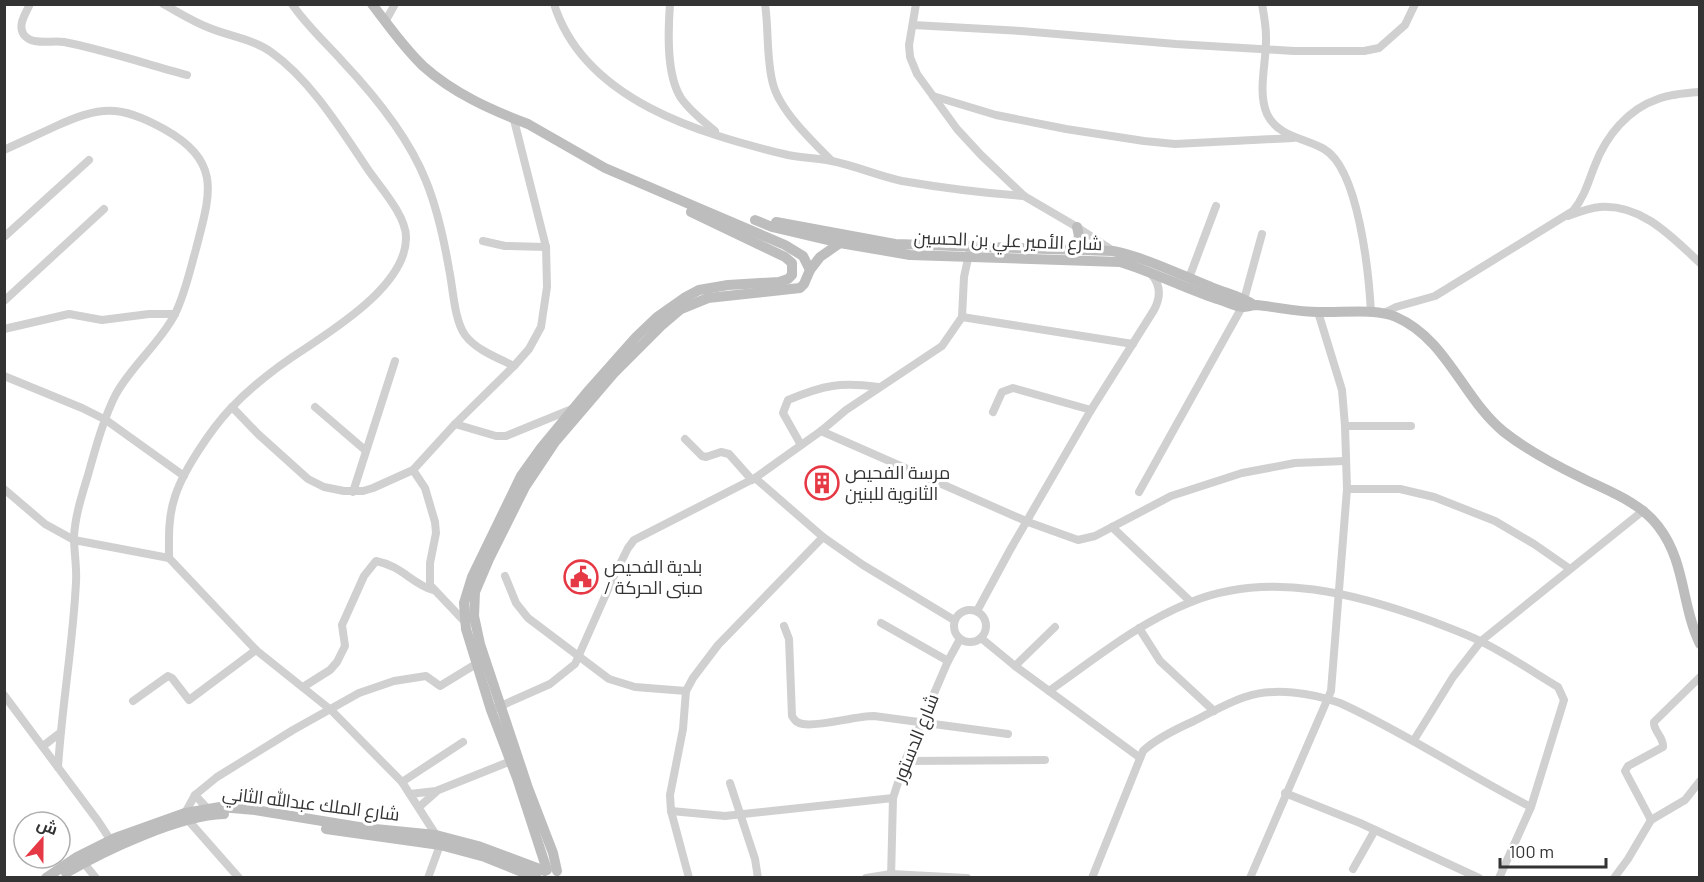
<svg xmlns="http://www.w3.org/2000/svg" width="1704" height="882" font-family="Barlow,Cairo,sans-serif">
	<rect width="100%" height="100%" fill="#fff"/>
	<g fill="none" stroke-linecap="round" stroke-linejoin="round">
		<g stroke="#d0d0d0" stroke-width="8">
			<path d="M30,4C26,13 17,25 24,35C33,46 52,40 64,42C105,50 146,64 187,75"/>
			<path d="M163,4C178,12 192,21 207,27C228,36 253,39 271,52C311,80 342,131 369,171C381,188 406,216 406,237C407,283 339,326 306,348C281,364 252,386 231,408C212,428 181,473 174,500C168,519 169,539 169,558L256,650L331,710L402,782L436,835"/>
			<path d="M292,4C306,25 326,43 343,62C375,96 409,138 426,181C437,208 444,240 449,269C453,287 454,320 465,335C476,350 498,358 514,366"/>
			<path d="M554,4C584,100 700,134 788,155C802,158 818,158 832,161C856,166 879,176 902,181C943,188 983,193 1024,196"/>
			<path d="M670,4C668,31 666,75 681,98C690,111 703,121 715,131"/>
			<path d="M765,4C769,30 766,59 773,84C780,111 813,142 832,161"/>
			<path d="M916,4L909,45L910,57L917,74L957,129L981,155L1024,196L1077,227L1112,250"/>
			<path d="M1262,4C1264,15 1266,26 1266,36C1267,61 1257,91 1267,114C1278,137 1305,138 1324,149C1359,169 1369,275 1371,313"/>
			<path d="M385,22L395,4"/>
			<path d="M913,25L1021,31L1176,44L1294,51H1364L1379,48L1405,25L1415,4"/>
			<path d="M933,96L996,115L1066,129L1144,141L1175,144L1293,138"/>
			<path d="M4,150C21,142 37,135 54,127C100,106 119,104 164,129C223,162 210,194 196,249C190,270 185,294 175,314C161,342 132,365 116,394C104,417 95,450 88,475C82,495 75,516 74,537C74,552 77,567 76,582C73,644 62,705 58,767"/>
			<path d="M1568,216C1579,212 1589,208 1600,207C1642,204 1672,237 1700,263"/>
			<path d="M4,237L89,160"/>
			<path d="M483,241L505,246L546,247"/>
			<path d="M1189,278L1216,206"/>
			<path d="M4,301L104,209"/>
			<path d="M1384,313L1396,307L1435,296L1573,211C1585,196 1588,182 1595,165C1606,136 1628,109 1658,99C1671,94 1686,93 1700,92"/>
			<path d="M962,317L1133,344"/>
			<path d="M4,329L69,314L102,320L149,314H175"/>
			<path d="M4,376L82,408L106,420L184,476"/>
			<path d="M232,407L258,434L308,479L324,487L344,491H363L373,488L413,470L455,424L514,366L529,349L541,327L547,287L546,247L514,120"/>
			<path d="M315,407L365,450"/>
			<path d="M993,412L1002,392L1013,388L1091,410"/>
			<path d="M455,424L496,436H506L572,409"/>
			<path d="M1345,426H1411"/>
			<path d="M821,431L1028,522L1078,540L1095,536L1171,496L1242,473L1295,463L1346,461"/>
			<path d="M685,439L702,456L706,457L721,452L729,454L752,480"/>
			<path d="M801,445L783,413L788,400C824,385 840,382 878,387"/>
			<path d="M413,470L425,488L435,522L436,533L430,563V585L465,622"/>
			<path d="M755,478L823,537L863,565L954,620"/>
			<path d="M4,489L45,524L74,540L169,558"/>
			<path d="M1347,489H1400L1434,497L1495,521L1534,544L1570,569"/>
			<path d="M353,492L395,361"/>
			<path d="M1139,492L1242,307L1262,234"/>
			<path d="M1112,527L1191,602"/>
			<path d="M505,576L516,603L528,618L609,679L635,687L686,691"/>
			<circle cx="970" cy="626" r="16"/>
			<path d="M977,611L1010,550L1091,410L1154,310C1161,297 1161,285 1151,274"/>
			<path d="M881,623L948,661"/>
			<path d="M784,626L789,639L792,716C795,721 797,723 803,724C819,727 855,716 874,716L1008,734"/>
			<path d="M1139,628L1160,661L1214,711"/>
			<path d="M981,638L1015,666L1139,757"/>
			<path d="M1015,666L1055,627"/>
			<path d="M303,687L330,670L337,662L345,646L342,625L364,576L376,561C402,566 412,584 433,590"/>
			<path d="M1049,691C1095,659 1138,623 1191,602C1270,570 1358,594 1434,622C1449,628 1466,634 1480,641C1507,654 1533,672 1558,687L1564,700L1531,807L1499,878"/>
			<path d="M4,695L98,821L113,844"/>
			<path d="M133,701L168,676L172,678L189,700L256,650"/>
			<path d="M496,708L550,684L575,664L614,576L628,548L634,540L755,478L821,431L846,410L942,346L962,317L964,277L969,254"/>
			<path d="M1414,740L1453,677L1481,641L1644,510"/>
			<path d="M43,746L60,733"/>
			<path d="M905,761L1045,760"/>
			<path d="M402,782L463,742"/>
			<path d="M730,783L755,859L758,878"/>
			<path d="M1285,793L1360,823L1479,878"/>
			<path d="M410,794L436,791L511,761"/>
			<path d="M195,795L207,808"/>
			<path d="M419,807L436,792"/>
			<path d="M671,811L725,816L893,798"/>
			<path d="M1651,820L1625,771L1628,766L1663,747C1664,737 1653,731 1654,722L1700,677"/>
			<path d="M83,862L96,878"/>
			<path d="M1353,869L1375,830"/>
			<path d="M239,878L188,820L185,813L195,795L217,777L293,730L359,693L394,681L426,676L440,686L476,664"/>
			<path d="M428,878L440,845"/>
			<path d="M689,878L671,811L670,795L683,729L686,691L693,678L718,645L823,537"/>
			<path d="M866,878L891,874L967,878"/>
			<path d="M891,878L893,798L905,761L948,661L960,639"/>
			<path d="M1092,878L1143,751C1157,738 1176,729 1194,721C1210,713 1227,703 1245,697C1274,687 1312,693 1340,703C1406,733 1466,774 1531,807"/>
			<path d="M1250,878L1331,691L1347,489L1345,426L1342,390L1318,312"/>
			<path d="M1614,878L1628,859L1651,820L1685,800L1700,781"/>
		</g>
		<g stroke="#bdbdbd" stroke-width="10">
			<path d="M372,4C388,25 404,48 423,66C453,93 491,110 528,124L605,168L785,245L803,256L810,270L804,284L800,288L708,298L681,309L661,326L614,373L555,442L525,487L489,559L475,592L474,616L480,644L528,788L553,853L557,871"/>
			<path d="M755,220L772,227L840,243L910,255L1120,262C1153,272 1184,288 1217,299C1225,301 1235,307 1243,307C1247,307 1252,305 1256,305C1277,307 1298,312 1319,312C1342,313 1376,308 1396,317C1447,339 1463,399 1504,432C1527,450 1555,465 1582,478C1608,491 1640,502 1658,526C1686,562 1681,605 1700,644"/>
			<path d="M776,222L895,244L1113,251C1147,258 1178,274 1211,287C1225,293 1241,296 1254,305"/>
			<path d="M1075,249L1079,236L1077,227"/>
			<path d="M810,270L820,257L840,243"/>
			<path d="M326,829L440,845L485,857L537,878"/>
			<path d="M547,870L517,778L491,710L466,629L464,603L472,577L521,476L541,448L589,390L636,337L657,317L684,298L699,290L728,285L779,282L788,279L792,275V263L785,257L691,212"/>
			<path d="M66,873C105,850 180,815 224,814"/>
			<path d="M46,878L77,857L115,838L185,813L220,807L255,810L365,828L436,835L478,846L545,871"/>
		</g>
	</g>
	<defs>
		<symbol id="building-ring" viewBox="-11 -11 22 22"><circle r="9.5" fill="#fff" stroke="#e63946" stroke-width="1.5"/><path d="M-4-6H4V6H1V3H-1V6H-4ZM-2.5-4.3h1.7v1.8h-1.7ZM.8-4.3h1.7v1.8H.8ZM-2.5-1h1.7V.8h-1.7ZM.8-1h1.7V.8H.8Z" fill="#e63946"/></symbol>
		<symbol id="civic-ring" viewBox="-11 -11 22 22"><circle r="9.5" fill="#fff" stroke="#e63946" stroke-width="1.5"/><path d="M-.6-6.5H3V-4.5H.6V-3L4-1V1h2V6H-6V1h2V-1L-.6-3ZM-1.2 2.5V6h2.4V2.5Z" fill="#e63946"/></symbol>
	</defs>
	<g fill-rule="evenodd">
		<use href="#building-ring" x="803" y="464" width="38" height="38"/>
		<use href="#civic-ring" x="562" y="558" width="38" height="38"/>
	</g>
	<g text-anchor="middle" stroke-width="6" stroke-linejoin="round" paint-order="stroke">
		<g font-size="18" fill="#333" stroke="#fff">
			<text transform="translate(1008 241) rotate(2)" y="6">شارع الأمير علي بن الحسين</text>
			<text transform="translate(916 738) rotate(-68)" y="6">شارع الدستور</text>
			<text transform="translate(311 804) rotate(7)" y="6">شارع الملك عبدالله الثاني</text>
		</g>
		<g font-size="18" fill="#333" stroke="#fff" text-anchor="start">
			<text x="845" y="479">مرسة الفحيص<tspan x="845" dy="21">الثانوية للبنين</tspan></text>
			<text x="604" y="573">بلدية الفحيص<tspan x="604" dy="21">/ مبنى الحركة</tspan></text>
		</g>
	</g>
	<rect width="1704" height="882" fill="none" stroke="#333333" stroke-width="12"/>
	<g transform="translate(42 840) rotate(21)"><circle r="28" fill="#ffffff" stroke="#adadad" stroke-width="1.5"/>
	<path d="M0-4.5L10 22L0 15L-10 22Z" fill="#e63946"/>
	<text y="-9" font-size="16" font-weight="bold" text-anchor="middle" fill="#333333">ش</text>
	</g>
	<path d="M1500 858v9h106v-9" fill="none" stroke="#333333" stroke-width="3"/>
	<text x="1509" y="858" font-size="18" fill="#333333" stroke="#ffffff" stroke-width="4.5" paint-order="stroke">100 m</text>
</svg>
